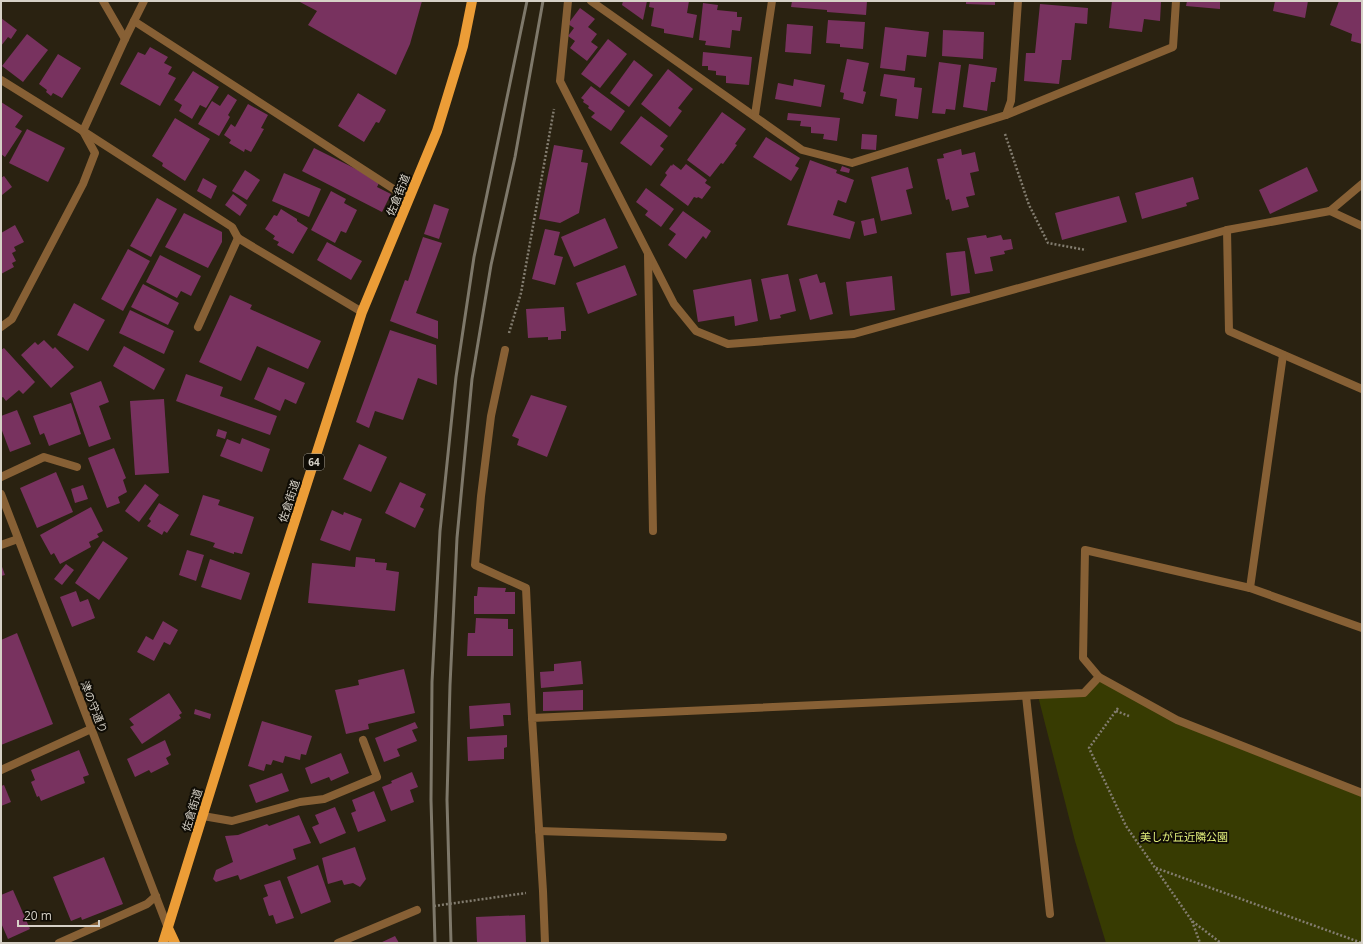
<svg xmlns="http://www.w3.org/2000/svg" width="1363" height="944" font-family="'Open Sans','Noto Sans JP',sans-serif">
	<rect width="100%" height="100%" fill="#2a2211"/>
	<path fill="#373b02" d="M1099,677L1177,720L1362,793V943H1106L1075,841L1038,696L1084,693Z"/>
	<g fill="#78325f">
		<path d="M298,1H422L410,44L396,75L308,25L317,11Z"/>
		<path d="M623,1H647L643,20L622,5Z"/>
		<path d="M650,1H689L687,13L697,15L693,38L664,33V29L651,26L654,8L649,7Z"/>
		<path d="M792,1H867L866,15L827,12V10L791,7Z"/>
		<path d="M966,1H995V5L966,4Z"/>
		<path d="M1112,1L1161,2L1160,21L1144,19L1142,32L1109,28Z"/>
		<path d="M1187,1H1220V9L1186,6Z"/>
		<path d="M1275,1H1308L1305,18L1273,11Z"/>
		<path d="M1339,1H1362V44L1351,41L1352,34L1330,25Z"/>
		<path d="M703,3L718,5L717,10L737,12V17H742L740,31L732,30L730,48L705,45L706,41L699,40Z"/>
		<path d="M1040,4L1088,8L1087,24L1075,23L1071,60H1062L1059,84L1024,81L1026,53H1035Z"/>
		<path d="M580,8L595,19L588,27L597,34L591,42L598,47L587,61L570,48L575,41L568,36L574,28L568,24Z"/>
		<path d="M1,18L17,30L11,39L8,37L1,46Z"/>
		<path d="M828,20L865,22L863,49L840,47V44L826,43Z"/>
		<path d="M787,24L813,26L811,54L785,52Z"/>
		<path d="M885,27L929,32L926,57L907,55L905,71L880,68Z"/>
		<path d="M943,30L984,32L983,59L942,56Z"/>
		<path d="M27,34L48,50L23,82L2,66Z"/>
		<path d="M608,39L627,54L600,88L581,74Z"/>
		<path d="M150,47L168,57L164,63L172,67L168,74L176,78L160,106L120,84L138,52L145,55Z"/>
		<path d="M703,52L752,57L749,85L726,83V76L716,75V71L708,70V66H702Z"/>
		<path d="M58,54L81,68L62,98L53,93L51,96L46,92L47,90L39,84Z"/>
		<path d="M847,59L869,63L863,91L866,92L863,104L843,99L844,93L840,92Z"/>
		<path d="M634,60L653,75L629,107L610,93Z"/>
		<path d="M939,62L961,65L955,110L946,109L945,114L932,113Z"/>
		<path d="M969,64L997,68L995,82H991L987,111L963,107Z"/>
		<path d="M668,69L693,89L678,108L682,111L670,127L641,104Z"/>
		<path d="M193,71L219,87L206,108L200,105L192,119L179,111L182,105L174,100Z"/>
		<path d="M884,74L915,78L914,87L922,88L918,119L895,116L897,99L880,96Z"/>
		<path d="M794,79L825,85L821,107L775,99L778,83L793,86Z"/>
		<path d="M591,86L625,111L611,131L591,117L595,113L588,108L589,106L583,102L584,100L581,98Z"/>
		<path d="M358,93L386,110L379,123L376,122L364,142L338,126Z"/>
		<path d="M228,94L237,100L228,115L230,117L219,136L198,124L212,101L220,106Z"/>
		<path d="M1,102L23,116L15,127L22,131L5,157L1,154Z"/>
		<path d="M248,104L268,115L261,128L264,129L251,152L245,149L244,152L229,143L231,140L224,135L231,124L235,127Z"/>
		<path d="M722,112L746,129L735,144L737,145L723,164L721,163L710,177L687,160Z"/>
		<path d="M788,113L840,118L837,141L823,139L824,134L811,133V127L800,126L801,121L787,120Z"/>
		<path d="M641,116L668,136L660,146L664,149L651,166L620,143Z"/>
		<path d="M175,118L210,139L185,181L162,166L163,163L152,156Z"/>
		<path d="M27,129L65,148L48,182L9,163Z"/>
		<path d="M862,134L877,135L876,150L861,149Z"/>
		<path d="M766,137L800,158L795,166L799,168L791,181L753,157Z"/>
		<path d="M554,145L583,150L581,162L588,163L579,213L560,223L539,219Z"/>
		<path d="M314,148L380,181L377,187L391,194L382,212L302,171Z"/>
		<path d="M961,149L962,155L975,152L979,171L970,173L975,195L966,197L969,207L952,211L949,199L946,200L937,159L944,158L943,154Z"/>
		<path d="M810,160L837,170L836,173L854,180L846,203L838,200L833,215L855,222L850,239L787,225Z"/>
		<path d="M673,164L681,170L686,164L707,180L705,183L711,187L702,199L698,197L697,198L694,197L688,206L660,185L667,175L665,173L671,165L672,166Z"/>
		<path d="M842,166L850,169L849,173L840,171Z"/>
		<path d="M908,167L913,188L906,190L912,214L881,221L871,177Z"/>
		<path d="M1307,167L1318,191L1270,214L1259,190Z"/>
		<path d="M245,170L260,180L247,200L232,191Z"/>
		<path d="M284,173L321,189L309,217L272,201Z"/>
		<path d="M4,176L12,187L2,195L1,178Z"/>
		<path d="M1193,177L1199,199L1186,203L1187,206L1142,219L1135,193Z"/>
		<path d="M203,178L217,186L211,199L197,191Z"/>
		<path d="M646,188L674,209L661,227L645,215L648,211L636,202Z"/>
		<path d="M331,191L346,199L344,203L357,210L346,233L341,231L335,243L311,230Z"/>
		<path d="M233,194L247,205L240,216L225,205Z"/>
		<path d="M1119,196L1127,222L1062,240L1055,213Z"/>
		<path d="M157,198L177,209L151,257L130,246Z"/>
		<path d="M434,204L449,209L439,239L424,234Z"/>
		<path d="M281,209L297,219V221L308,228L293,254L277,245L279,242L273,239L275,236L265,229L274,215L277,216Z"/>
		<path d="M683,211L711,231L706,239L703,236L686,259L668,245L676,234L669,229Z"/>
		<path d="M184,213L222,232V242L208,268L165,247Z"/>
		<path d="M605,218L618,248L574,267L561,237Z"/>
		<path d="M874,218L877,233L864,236L861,221Z"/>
		<path d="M15,225L24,242L14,247L16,251L12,253L16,261L12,263L14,267L1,274V233Z"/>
		<path d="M545,229L560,232L554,255L563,257L555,285L532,279Z"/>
		<path d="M986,235L987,238L1001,235L1003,240L1011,239L1013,249L1004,251L1005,254L990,257L993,271L975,274L967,238Z"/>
		<path d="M423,237L442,243L416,313L438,321V339L390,321L405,280L408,281Z"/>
		<path d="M327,242L362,261L351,280L317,260Z"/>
		<path d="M128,249L150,261L123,311L101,299Z"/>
		<path d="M965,251L970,293L951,296L946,253Z"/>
		<path d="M160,255L201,276L191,296L181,291L177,298L146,282Z"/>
		<path d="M625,265L637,295L588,314L576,283Z"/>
		<path d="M788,274L796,311L780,315L781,318L770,320L761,279Z"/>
		<path d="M817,274L820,283L825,282L833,314L810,320L799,279Z"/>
		<path d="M892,276L895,310L850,316L846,282Z"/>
		<path d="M751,279L758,321L735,326L734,316L698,322L693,290Z"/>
		<path d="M143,284L179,303L168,325L131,307Z"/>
		<path d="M230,295L252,305L250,309L321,341L308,369L257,346L241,381L199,362Z"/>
		<path d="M74,303L105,320L88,351L57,335Z"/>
		<path d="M564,307L566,331H561V339L548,340V337L528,338L526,309Z"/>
		<path d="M130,310L174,331L164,354L119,333Z"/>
		<path d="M390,330L436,345L437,385L418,378L403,420L375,411L369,428L356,422Z"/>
		<path d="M44,340L53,349L55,347L74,367L51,388L21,355L35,342L38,345Z"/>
		<path d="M124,346L165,369L154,390L113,366Z"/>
		<path d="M4,348L35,382L23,394L19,390L6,401L3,397L1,398V350Z"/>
		<path d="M268,367L305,383L296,404L285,399L280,411L254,399Z"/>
		<path d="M186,374L223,387L220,396L277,416L270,435L176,401Z"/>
		<path d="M101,381L109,402L99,406L111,439L89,447L70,393Z"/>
		<path d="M531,395L567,406L547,457L517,445L519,439L512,436Z"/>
		<path d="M164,399L169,473L135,475L130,401Z"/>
		<path d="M71,403L81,434L49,446L44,433L40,435L33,416Z"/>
		<path d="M17,410L31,444L10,452L1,428V416Z"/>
		<path d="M218,429L227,432L225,439L216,436Z"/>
		<path d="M242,438L270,449L262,472L220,456L227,439L240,444Z"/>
		<path d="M359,444L387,457L371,492L343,479Z"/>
		<path d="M114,448L126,478L123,480L127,492L118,497L120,503L107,508L88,458Z"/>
		<path d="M56,472L73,512L37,528L20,488Z"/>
		<path d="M400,482L426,494L420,507L424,509L415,528L385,513Z"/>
		<path d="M145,484L159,495L139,522L125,511Z"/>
		<path d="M83,485L88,499L75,503L71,489Z"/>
		<path d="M203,495L220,500L218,505L254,517L242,554L234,552V554L213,547L215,543L190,535Z"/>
		<path d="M159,503L179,515L167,533L164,531L162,535L147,526L151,521L149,519Z"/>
		<path d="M91,507L103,531L97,534L99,537L89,542L91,547L60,564L54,553L51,555L40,535Z"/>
		<path d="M332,510L343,515L344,512L362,519L350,551L320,540Z"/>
		<path d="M103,541L128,558L99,600L75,583Z"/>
		<path d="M187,550L204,555L196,581L179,575Z"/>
		<path d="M356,557L375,559V562L387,563L386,570L399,572L395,611L308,603L312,563L355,567Z"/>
		<path d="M210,559L250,573L241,600L201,587Z"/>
		<path d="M1,564L5,575L1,576Z"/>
		<path d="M66,564L74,570L62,585L54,579Z"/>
		<path d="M478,587L506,588L505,592H515V614H474V596H477Z"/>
		<path d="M76,591L80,602L88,599L95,618L72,627L60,597Z"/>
		<path d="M476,618L508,619V629H513V656H467L468,633H475Z"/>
		<path d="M163,621L178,630L170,645L164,642L154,661L137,652L146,636L153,640Z"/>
		<path d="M17,633L53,724L1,745V640Z"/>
		<path d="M581,661L583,684L541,688L540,672L554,671V664Z"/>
		<path d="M404,669L415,713L368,724L369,729L346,734L335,690L359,685L358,680Z"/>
		<path d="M583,690V710L543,711V692Z"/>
		<path d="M169,693L182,713L179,715L181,718L142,744L130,727L134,725L129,719Z"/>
		<path d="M510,703L511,715H503L504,726L470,729L469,706Z"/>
		<path d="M195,709L211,714L210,719L194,714Z"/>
		<path d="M262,721L312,736L306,755L301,754L300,760L285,756L283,763L273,760L271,765L266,764L264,771L248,766Z"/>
		<path d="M415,722L418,728L412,730L417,741L397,749L400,756L384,762L375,738Z"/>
		<path d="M507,735V747L504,748V759L468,761L467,737Z"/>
		<path d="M165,740L171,755L166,758L169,764L151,773L149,770L135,777L127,759Z"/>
		<path d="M79,750L89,775L83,777L85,783L41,801L39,796L37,797L31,782L35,780L31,770Z"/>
		<path d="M341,753L349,773L331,781L329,777L311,784L305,768Z"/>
		<path d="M412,772L418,787L410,790L414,802L391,811L382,787L392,783L391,781Z"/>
		<path d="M282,773L289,791L256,803L249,785Z"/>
		<path d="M4,785L11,802L1,806V786Z"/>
		<path d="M374,791L386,821L358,832L351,813L356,811L352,800Z"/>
		<path d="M335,807L346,833L320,844L312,827L319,824L315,815Z"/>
		<path d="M299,815L311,843L293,849L296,859L240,880L238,875L216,882L213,879L216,870L233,862L225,836L238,835L267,824L269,826Z"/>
		<path d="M355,847L366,879L360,887L353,883L344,885L342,880L328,884L322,858Z"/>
		<path d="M104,857L123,904L82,920L81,917L71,921L53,877Z"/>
		<path d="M318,865L331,902L301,914L287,877Z"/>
		<path d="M280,880L294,918L276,924L273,915L269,916L263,898L268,896L264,885Z"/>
		<path d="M13,890L30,929L8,939L1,923V895Z"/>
		<path d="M525,915L526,943H477L476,917Z"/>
		<path d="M395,936L399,943H380Z"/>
	</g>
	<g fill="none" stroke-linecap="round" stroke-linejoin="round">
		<g stroke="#837d70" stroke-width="2.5" stroke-dasharray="2 2" stroke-linecap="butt">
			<path d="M1005,134L1029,205L1048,243L1086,250"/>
			<path d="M509,333L521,293L554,109"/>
			<path d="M1118,708L1089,748L1126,826L1192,921L1221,943"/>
			<path d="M1116,711L1129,716"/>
			<path d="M1156,868L1362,943"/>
			<path d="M434,906L526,893"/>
			<path d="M1192,921L1200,943"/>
		</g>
		<g stroke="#876035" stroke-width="8">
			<path d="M103,1L125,39"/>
			<path d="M1006,115L1011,101L1018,1"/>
			<path d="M1,327L12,319L83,184L95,153L83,131"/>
			<path d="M198,327L238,238"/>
			<path d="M1,477L44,457L77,467"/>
			<path d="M1026,696L1050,914"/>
			<path d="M1,770L91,729"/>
			<path d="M203,816L232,821L300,802L324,799L377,777L363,740"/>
			<path d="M539,831L723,837"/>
			<path d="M59,943L147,904L156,896"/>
			<path d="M338,943L417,910"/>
		</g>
		<g stroke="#876035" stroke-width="8">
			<path d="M568,1L560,81L674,304L696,331L728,344L854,334L1227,230L1330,211L1362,184"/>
			<path d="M591,1L802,150L852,163L1006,115L1173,47L1176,1"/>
			<path d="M134,21L409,199"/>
			<path d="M1,80L83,131L232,227L238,238L362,312"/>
			<path d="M755,115L772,1"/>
			<path d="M83,131L125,39L144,1"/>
			<path d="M1330,211L1362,226"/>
			<path d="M1227,230L1229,331L1362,389"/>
			<path d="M648,255L653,531"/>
			<path d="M505,350L491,416L481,496L475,565L526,588L532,718"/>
			<path d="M1,545L18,539"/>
			<path d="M1250,588L1283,355"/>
			<path d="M545,943L543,891L532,718L1084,693L1099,677L1083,658L1085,550L1250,588L1362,628"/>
		</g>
		<g stroke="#876035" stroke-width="8">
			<path d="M1,494L168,928"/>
			<path d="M1099,677L1177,720L1362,793"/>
		</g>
		<g stroke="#ec9d37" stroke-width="10">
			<path d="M168,928L175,943"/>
			<path d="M163,943L273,589L362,312L437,131L463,46L472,1"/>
		</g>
		<g stroke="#7e786a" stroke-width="3">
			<path d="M435,943L431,800L432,682L440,531L456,377L474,257L527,1"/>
			<path d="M451,943L447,800L450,685L457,538L472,379L491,265L515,157L543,1"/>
		</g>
	</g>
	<g text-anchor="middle" stroke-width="4" stroke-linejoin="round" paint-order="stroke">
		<rect fill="#0f0c05" stroke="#9a968d" stroke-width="1" x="304" y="454" width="20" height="16" rx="3"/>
		<g font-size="10" font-weight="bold" fill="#d6d1c7">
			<text x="314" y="466">64</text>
		</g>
		<g font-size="11" fill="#d6d1c7" stroke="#0f0c05">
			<text transform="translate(398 195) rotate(-68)" y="4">佐倉街道</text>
			<text transform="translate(289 501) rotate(-72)" y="4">佐倉街道</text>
			<text transform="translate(94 707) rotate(69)" y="4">津の守通り</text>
			<text transform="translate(192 810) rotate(-73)" y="4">佐倉街道</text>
		</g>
		<g font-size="11" fill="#e2ef7b" stroke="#0f0c05">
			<text x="1184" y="841">美しが丘近隣公園</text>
		</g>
	</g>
	<rect width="1363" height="944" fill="none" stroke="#d6d1c7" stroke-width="4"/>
	<path d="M18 920v6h81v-6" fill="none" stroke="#d6d1c7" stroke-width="2"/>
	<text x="24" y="920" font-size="12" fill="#d6d1c7" stroke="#0f0c05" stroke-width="3" paint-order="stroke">20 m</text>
</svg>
